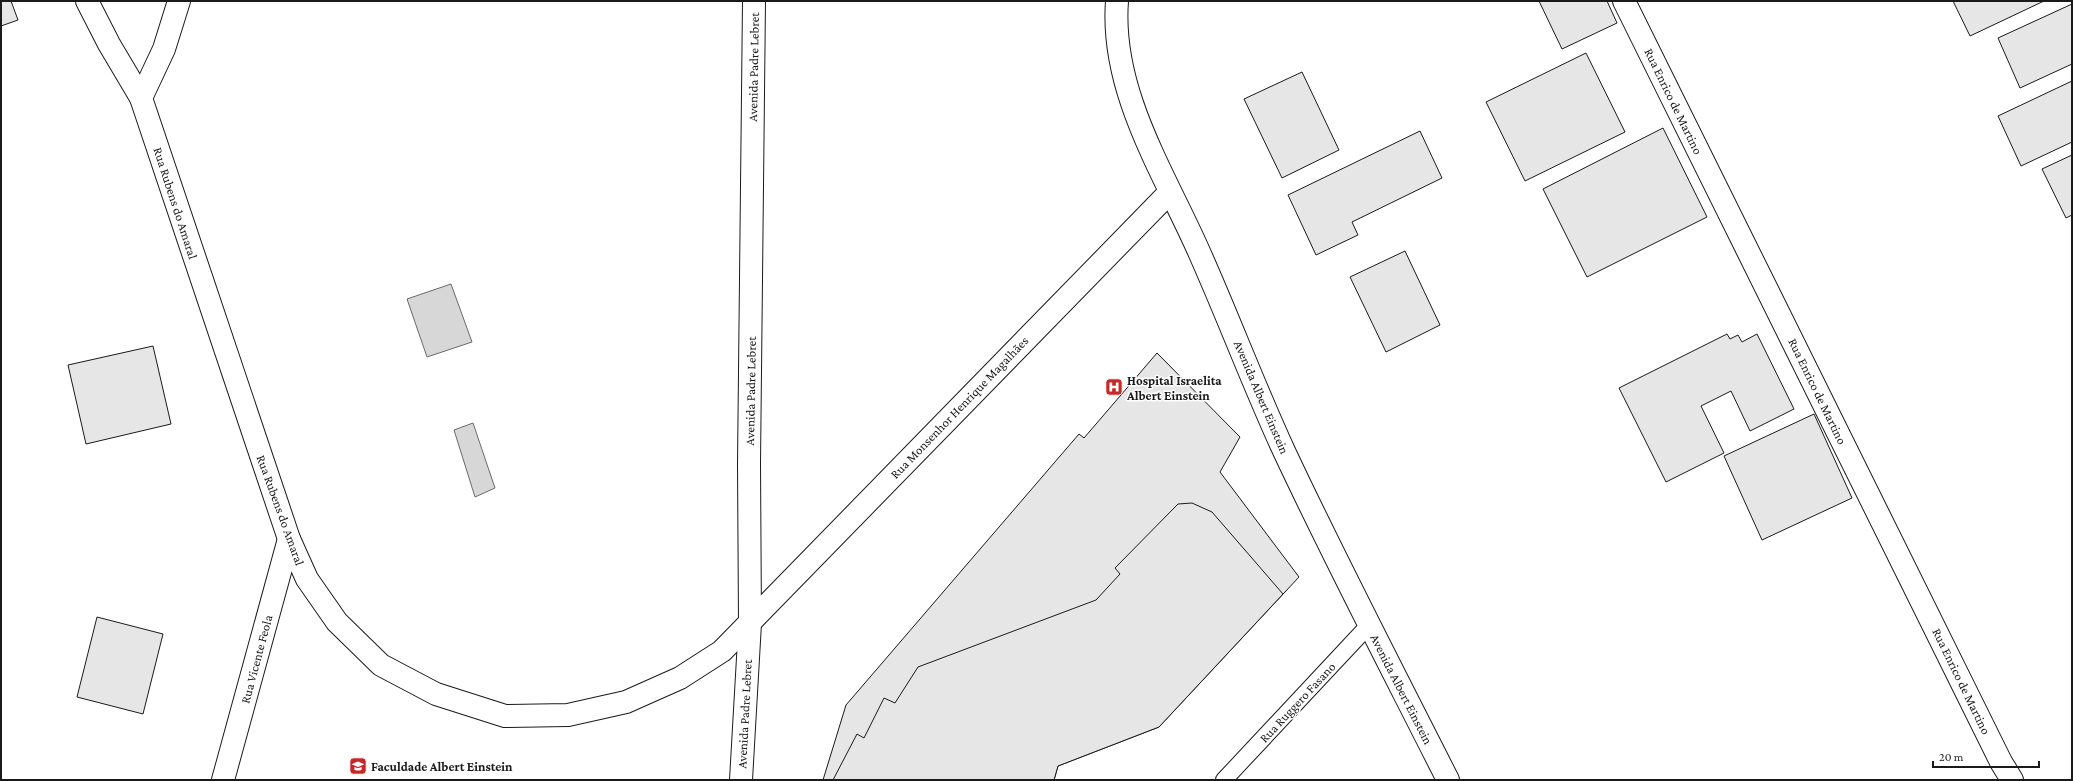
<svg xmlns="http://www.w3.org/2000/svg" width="2073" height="781" font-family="'Crimson Pro',serif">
	<rect width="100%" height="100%" fill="#fff"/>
	<g fill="#d7d7d7" stroke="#6a6a6a">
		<path d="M451,284L472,342L427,357L407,299Z"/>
		<path d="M473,423L495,488L475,497L454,430Z"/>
	</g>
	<g fill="#e6e6e6" stroke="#1a1a1a">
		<path d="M1,1H11L18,20L1,26Z"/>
		<path d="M1539,1H1607L1617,23L1562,49Z"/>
		<path d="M1953,1H2044L1970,36Z"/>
		<path d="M2072,4V64L2020,88L1998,38Z"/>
		<path d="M1586,53L1625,132L1525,181L1486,102Z"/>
		<path d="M1302,72L1339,150L1282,178L1244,99Z"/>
		<path d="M2072,81V142L2021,166L1998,116Z"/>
		<path d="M1663,128L1707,217L1587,277L1543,189Z"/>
		<path d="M1420,131L1442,178L1352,222L1358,235L1316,255L1288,195Z"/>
		<path d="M2072,155V215L2066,218L2042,169Z"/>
		<path d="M1405,251L1440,325L1386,352L1350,277Z"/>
		<path d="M1727,334L1730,339L1738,335L1742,342L1757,334L1794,409L1750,431L1731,391L1701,406L1724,453L1666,482L1619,388Z"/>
		<path d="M153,346L171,424L86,444L68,365Z"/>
		<path d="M1157,353L1240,437L1220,472L1299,577L1159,727L1058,766L1054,780H823L846,705L1079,434L1084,438Z"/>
		<path d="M1814,414L1852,498L1762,540L1724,456Z"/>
		<path d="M1192,503L1212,512L1283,594L1159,727L1058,766L1054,780H833L857,734L864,738L884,698L895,703L918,667L1096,600L1120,574L1115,568L1178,504Z"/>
		<path d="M97,617L163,634L143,714L77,697Z"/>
	</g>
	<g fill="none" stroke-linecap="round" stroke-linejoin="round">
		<defs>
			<path id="lane" d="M1224,780L1370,624"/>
			<g id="street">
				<path d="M87,1L109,44L141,98L289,539L307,579L337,622L381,665L436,694L505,716L568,715L626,702L680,678L722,651L1170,192"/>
				<path d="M1117,1C1110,92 1165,174 1200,254C1229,319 1254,386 1284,451C1336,562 1393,671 1448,780"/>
				<path d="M1624,1L2001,762L2012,780"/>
				<path d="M141,98L164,49L179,1"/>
				<path d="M223,780L289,539"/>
			</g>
			<path id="secondary" d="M741,780L750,623L749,464L754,1"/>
		</defs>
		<use href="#lane" stroke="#1a1a1a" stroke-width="18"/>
		<use href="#street" stroke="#1a1a1a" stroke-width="24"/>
		<use href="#secondary" stroke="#1a1a1a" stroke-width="24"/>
		<use href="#lane" stroke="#fff" stroke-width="16"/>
		<use href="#street" stroke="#fff" stroke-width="22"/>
		<use href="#secondary" stroke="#fff" stroke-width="22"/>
	</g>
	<defs>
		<symbol id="hospital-square" viewBox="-11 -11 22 22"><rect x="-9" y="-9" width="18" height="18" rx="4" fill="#c62828" stroke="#fff"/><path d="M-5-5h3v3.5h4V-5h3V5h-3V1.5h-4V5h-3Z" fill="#fff"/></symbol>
		<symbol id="university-square" viewBox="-11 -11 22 22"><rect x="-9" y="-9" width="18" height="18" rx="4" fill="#c62828" stroke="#fff"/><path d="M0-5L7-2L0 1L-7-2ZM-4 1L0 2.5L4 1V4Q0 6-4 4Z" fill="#fff"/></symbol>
	</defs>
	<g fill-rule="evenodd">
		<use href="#hospital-square" x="1104" y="377" width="20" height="20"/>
		<use href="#university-square" x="348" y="756" width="20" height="20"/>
	</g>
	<g text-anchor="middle" stroke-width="3" stroke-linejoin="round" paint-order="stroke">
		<g font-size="13" fill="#1a1a1a" stroke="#fff">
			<text transform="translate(753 67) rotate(-89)" y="5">Avenida Padre Lebret</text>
			<text transform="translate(1674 101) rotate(64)" y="5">Rua Enrico de Martino</text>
			<text transform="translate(176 203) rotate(72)" y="5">Rua Rubens do Amaral</text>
			<text transform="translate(750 391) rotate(-89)" y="5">Avenida Padre Lebret</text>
			<text transform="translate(1818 391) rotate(64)" y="5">Rua Enrico de Martino</text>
			<text transform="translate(1262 397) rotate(67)" y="5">Avenida Albert Einstein</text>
			<text transform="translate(959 407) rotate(-46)" y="5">Rua Monsenhor Henrique Magalhães</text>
			<text transform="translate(281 510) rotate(70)" y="5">Rua Rubens do Amaral</text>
			<text transform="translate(256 659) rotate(-75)" y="5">Rua Vicente Feola</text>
			<text transform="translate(1962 681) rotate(64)" y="5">Rua Enrico de Martino</text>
			<text transform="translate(1402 689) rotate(63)" y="5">Avenida Albert Einstein</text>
			<text transform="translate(1297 702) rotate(-47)" y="5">Rua Ruggero Fasano</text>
			<text transform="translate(744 714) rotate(-87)" y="5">Avenida Padre Lebret</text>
		</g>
		<g font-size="13" font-weight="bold" fill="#1a1a1a" stroke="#fff" text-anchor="start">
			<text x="1127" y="385">Hospital Israelita<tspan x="1127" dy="15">Albert Einstein</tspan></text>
			<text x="371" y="771">Faculdade Albert Einstein</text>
		</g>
	</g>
	<rect width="2073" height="781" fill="none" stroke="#1a1a1a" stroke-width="4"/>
	<path d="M1933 761v6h106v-6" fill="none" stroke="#1a1a1a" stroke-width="2"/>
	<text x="1939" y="761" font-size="12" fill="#1a1a1a" stroke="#ffffff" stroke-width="3" paint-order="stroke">20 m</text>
</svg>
